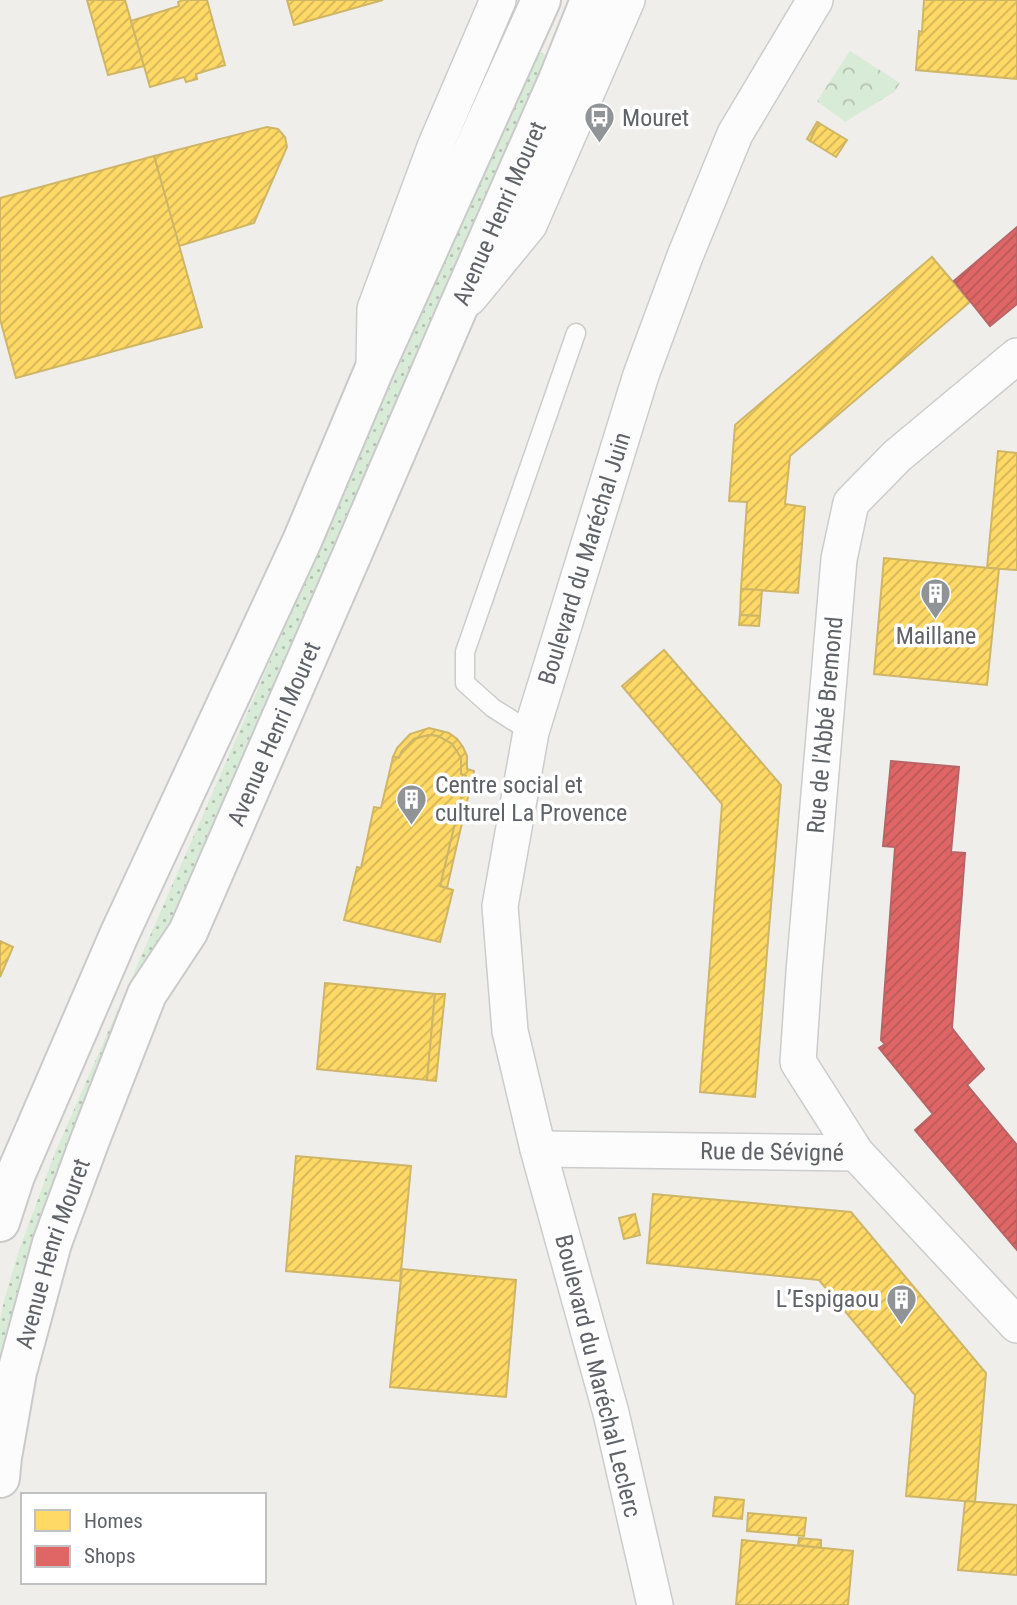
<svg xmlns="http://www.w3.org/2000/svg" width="1017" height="1605" font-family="'Roboto Condensed',sans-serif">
	<defs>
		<pattern id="grass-dots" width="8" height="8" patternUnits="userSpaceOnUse" patternTransform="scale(1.75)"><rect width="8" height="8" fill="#d8ebd6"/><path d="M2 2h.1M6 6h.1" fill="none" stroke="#b2c2b1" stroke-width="1.8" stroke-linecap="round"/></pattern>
		<pattern id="park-crowns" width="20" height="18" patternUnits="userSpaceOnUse" patternTransform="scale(1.75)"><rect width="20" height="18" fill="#d8ebd6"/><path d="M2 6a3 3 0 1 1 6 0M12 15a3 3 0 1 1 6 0" fill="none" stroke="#b2c2b1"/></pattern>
		<pattern id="homes-hatch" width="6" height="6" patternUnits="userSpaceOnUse" patternTransform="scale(1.75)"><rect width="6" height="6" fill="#ffd966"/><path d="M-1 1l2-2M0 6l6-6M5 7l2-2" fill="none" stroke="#d2b458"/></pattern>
		<pattern id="shops-hatch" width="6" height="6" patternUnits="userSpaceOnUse" patternTransform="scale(1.75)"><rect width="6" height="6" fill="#e06666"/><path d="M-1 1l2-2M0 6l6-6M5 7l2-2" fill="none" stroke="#b95858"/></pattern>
	</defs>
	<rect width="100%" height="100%" fill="#efeeea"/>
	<path fill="url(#grass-dots)" d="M537,51L548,56L67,1158L0,1371V1319L4,1301L18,1253L55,1153Z"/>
	<path fill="url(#park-crowns)" d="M850,51L900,83L894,92L845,122L817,101Z"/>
	<g fill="url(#homes-hatch)" stroke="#cfb667" stroke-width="2">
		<path d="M87,0H125L144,66L108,75Z"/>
		<path d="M183,0H207L225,65L196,74L197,79L186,82L184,77L150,87L131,21L179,6L178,2Z"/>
		<path d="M287,0H383L294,25Z"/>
		<path d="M924,0H1017V79L916,70L919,31L922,32Z"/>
		<path d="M817,122L819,123L810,141L807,139Z"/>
		<path d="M819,123L847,140L836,157L810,141Z"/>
		<path d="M267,127L278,129L285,137L287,147L254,223L179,246L154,156Z"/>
		<path d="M154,156L202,327L16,378L0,319V198Z"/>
		<path d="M932,257L970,302L790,456L785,504L805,507L798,593L741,589L747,502L729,501L735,425Z"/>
		<path d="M998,451L1017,453V570L987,568Z"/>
		<path d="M884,558L999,569L987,685L874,674Z"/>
		<path d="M741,589L762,590L760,616L740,615Z"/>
		<path d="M740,615L760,616L759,626L739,625Z"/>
		<path d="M664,650L781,785L755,1097L700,1092L722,804L622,686Z"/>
		<path d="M429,728L449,733L457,739L463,747L467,756V769L474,771L447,888L440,886L466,776L461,774V758L452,744L438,736L429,735L414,739L402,751L399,758L393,757L397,748L410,734Z"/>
		<path d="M429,735L438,736L452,744L461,758V774L466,776L440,886L453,890L440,942L344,920L357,867L361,868L374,807L381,808L393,757L399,758L402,751L414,739Z"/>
		<path d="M0,941L13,947L0,977Z"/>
		<path d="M325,983L435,994L427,1080L317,1069Z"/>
		<path d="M435,994H445L436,1081L427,1080Z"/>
		<path d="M296,1156L411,1166L400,1281L286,1271Z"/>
		<path d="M653,1194L851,1212L986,1373L975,1502L906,1496L915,1395L819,1280L647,1263Z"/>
		<path d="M635,1214L640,1235L624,1239L619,1218Z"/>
		<path d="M402,1269L516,1280L506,1397L390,1387Z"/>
		<path d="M715,1497L744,1500L742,1519L713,1516Z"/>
		<path d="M965,1501L1017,1505V1575L958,1570Z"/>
		<path d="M748,1513L806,1518L804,1536L747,1531Z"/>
		<path d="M799,1538L821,1540V1548L798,1545Z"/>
		<path d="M742,1540L853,1551L848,1605H736Z"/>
	</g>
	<g fill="url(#shops-hatch)" stroke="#b96567" stroke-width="2">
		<path d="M1017,227V304L990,326L954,281Z"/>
		<path d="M891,761L959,767L951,852L965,853L952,1028L984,1069L967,1085L1017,1145V1250L915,1130L933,1114L879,1048L885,1044L881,1040L895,847L883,846Z"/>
	</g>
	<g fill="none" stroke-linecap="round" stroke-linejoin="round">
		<defs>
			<path id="service" d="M531,732L493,708L465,683V652L576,333"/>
			<g id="minor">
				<path d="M469,298L529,225L627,0"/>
				<path d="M1017,356L897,456L851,503L839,559L804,972L798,1062L856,1153L1017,1325"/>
				<path d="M374,368L375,309L435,147L498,0"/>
				<path id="s1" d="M538,1149L856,1153"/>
				<path id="s2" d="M655,1605L611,1413L538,1149L510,1031L500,906L531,732L641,375L685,256L735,134L815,0"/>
			</g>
			<g id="secondary">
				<path d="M0,1222L15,1176L119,935L302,541L374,370L541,0"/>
				<path id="s3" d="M0,1478L2,1457L17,1372L52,1243L90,1140L147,994L188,932L351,557L454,317L558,80L590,0"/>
			</g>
		</defs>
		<use href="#service" stroke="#cbcccc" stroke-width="21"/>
		<use href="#minor" stroke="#cbcccc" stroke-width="38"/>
		<use href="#secondary" stroke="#cacacb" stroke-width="42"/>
		<use href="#service" stroke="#fdfcfc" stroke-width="18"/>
		<use href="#minor" stroke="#fdfcfc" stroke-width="35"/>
		<use href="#secondary" stroke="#fdfcfc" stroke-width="38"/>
	</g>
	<defs>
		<symbol id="bus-pin" viewBox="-11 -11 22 30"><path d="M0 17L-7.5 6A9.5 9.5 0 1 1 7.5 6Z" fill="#919496" stroke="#fff"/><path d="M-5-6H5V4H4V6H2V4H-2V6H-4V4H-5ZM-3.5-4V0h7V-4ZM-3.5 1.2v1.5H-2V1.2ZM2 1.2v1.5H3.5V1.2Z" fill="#fff"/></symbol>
		<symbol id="building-pin" viewBox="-11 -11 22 30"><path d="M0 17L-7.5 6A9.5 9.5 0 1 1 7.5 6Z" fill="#919496" stroke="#fff"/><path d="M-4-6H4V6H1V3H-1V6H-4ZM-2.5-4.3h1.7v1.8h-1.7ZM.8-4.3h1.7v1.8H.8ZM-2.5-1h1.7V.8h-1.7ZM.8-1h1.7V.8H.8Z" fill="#fff"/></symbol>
	</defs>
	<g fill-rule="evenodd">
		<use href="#bus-pin" x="582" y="100" width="35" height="47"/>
		<use href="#building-pin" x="918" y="576" width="35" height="47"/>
		<use href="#building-pin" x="394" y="782" width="35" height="47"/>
		<use href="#building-pin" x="884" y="1282" width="35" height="47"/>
	</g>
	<g text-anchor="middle" stroke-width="7" stroke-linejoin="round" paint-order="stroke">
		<g font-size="24" fill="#5f6368" stroke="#fff" text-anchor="start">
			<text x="622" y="126">Mouret</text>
			<text x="936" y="644" text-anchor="middle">Maillane</text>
			<text x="435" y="793">Centre social et<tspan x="435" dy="28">culturel La Provence</tspan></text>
			<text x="879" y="1307" text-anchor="end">L’Espigaou</text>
		</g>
		<g font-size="24" fill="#5f6368" stroke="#fff">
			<text dy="8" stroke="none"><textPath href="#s3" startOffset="1365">Avenue Henri Mouret</textPath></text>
			<text dy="8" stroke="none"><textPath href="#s2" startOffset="1076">Boulevard du Maréchal Juin</textPath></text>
			<text transform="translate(825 725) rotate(-85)" y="8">Rue de l'Abbé Bremond</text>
			<text dy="8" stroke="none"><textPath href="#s3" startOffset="798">Avenue Henri Mouret</textPath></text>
			<text dy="8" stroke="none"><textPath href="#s1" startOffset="234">Rue de Sévigné</textPath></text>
			<text dy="8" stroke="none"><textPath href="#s3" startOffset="231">Avenue Henri Mouret</textPath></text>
			<text transform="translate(598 1376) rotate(76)" y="8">Boulevard du Maréchal Leclerc</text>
		</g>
	</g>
	<rect x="21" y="1493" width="245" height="91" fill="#ffffff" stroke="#bfc1c3" stroke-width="2"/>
	<rect x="35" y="1510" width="35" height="21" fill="#ffd966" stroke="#bfc1c3" stroke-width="2"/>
	<text x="84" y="1528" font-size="21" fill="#5f6368">Homes</text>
	<rect x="35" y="1546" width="35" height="21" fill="#e06666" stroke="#bfc1c3" stroke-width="2"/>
	<text x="84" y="1563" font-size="21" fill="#5f6368">Shops</text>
</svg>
